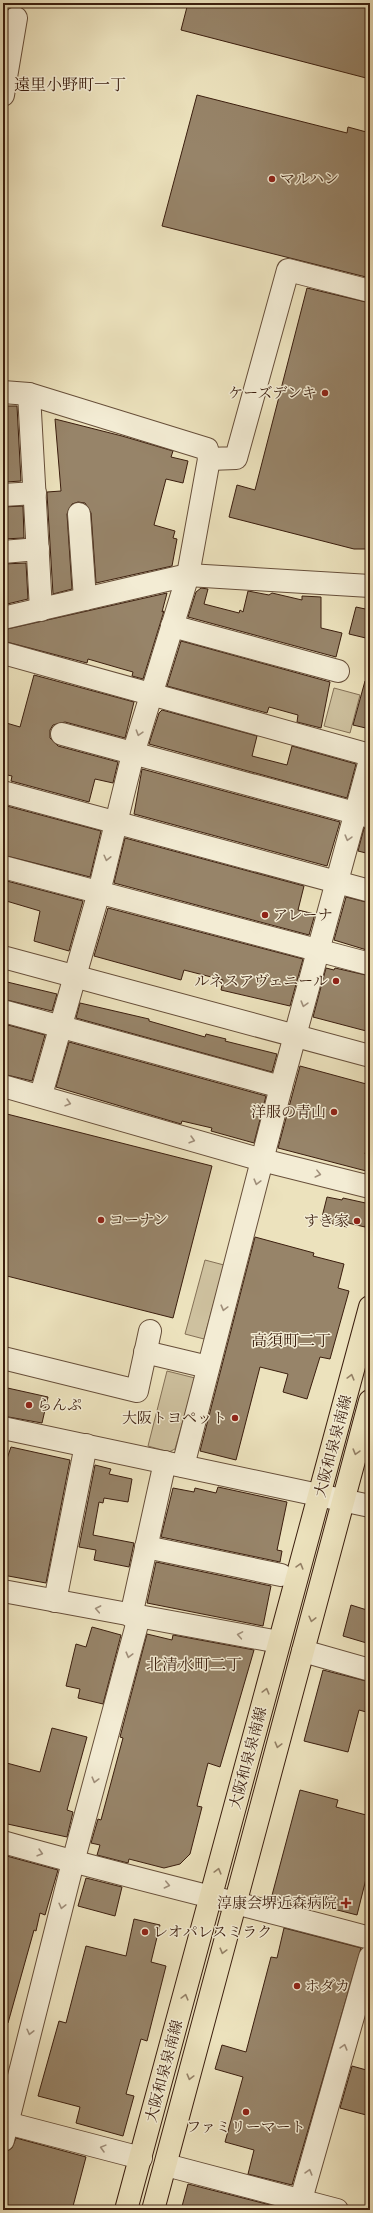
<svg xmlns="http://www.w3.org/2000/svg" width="373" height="2213" font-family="'Libre Bodoni','Noto Serif JP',serif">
	<rect width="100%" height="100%" fill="#ece2bd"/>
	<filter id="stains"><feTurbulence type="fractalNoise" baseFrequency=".005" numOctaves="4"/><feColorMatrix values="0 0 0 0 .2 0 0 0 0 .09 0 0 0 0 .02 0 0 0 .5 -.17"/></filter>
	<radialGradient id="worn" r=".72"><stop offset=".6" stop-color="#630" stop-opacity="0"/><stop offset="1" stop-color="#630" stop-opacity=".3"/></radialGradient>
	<g fill="#cec19f" stroke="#847056">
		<path d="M334,688L360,695L350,733L324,726Z"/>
		<path d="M205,1260L224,1265L204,1339L185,1334Z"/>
		<path d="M167,1371L195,1378L175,1449L169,1452L148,1446Z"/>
	</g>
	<g fill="#978469" stroke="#3b1e0e">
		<path d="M188,3H370V79L181,30Z"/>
		<path d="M197,95L347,133L348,127L370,133V278L162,226Z"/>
		<path d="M307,288L370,303V549H354L229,517L237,485L255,490Z"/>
		<path d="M3,406H17L21,481L6,482L5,465H3Z"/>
		<path d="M55,419L122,436L173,451L171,457L188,461L183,483L166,479L154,525L175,531L173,538L177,539L172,566L96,583L91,513L85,503L78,502L72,504L67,514L72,589L53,594L47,494V492L61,491Z"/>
		<path d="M23,506L24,538L3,539V507Z"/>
		<path d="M26,563L28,599L3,605V564Z"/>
		<path d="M201,588L208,589L204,604L239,613L240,610L243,612L248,591L269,595L272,593L302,600V596L321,597V628L342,633L336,657L188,617L196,592Z"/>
		<path d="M167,593L162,612L164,611L143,679L132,676L133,672L119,668L88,659L87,663L3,641V630Z"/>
		<path d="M356,607L370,610V639L349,634Z"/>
		<path d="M181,641L330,682L321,728L297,722L298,715L269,707L267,713L167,686Z"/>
		<path d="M34,675L134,702L125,738L65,722L53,725L50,730V738L58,746L118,762L113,783L95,779L89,802L11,781L12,776L3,774V722L20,727Z"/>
		<path d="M365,681L370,682V729L353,725Z"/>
		<path d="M162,710L257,736L252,756L287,765L292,746L356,764L347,798L149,744L159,713Z"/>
		<path d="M142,769L340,822L327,866L134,814Z"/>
		<path d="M3,805L101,831L90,877L3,855Z"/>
		<path d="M364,828L370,829V854L358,851Z"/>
		<path d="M125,838L304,886L298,910L315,914L309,935L114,883Z"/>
		<path d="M3,880L83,901L69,951L34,941L40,911L3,900Z"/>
		<path d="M346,897L370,903V951L334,940Z"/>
		<path d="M108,908L303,959L290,1006L221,990L223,980L184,970L181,980L94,956Z"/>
		<path d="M326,968L334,970L335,968L370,976V1032L313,1017Z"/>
		<path d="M3,981L57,994L52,1011L3,999Z"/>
		<path d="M80,1003L149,1019V1021L205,1037L206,1034L226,1039L225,1041L277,1054L272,1072L76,1018Z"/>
		<path d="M8,1025L45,1035L32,1081L3,1074V1046Z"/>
		<path d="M69,1042L266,1096L254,1143L211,1131L212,1128L182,1121L181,1124L56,1087Z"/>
		<path d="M300,1066L370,1085V1134L365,1154L370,1155V1172L278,1148Z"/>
		<path d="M3,1113L212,1166L173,1318L3,1275Z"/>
		<path d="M327,1197L342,1200L343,1198L370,1204L365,1227L348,1223L347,1227L321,1221Z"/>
		<path d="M255,1237L314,1253L313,1256L344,1264L338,1288L349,1291L330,1359L320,1357L307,1399L283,1392L288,1374L260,1367L236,1460L200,1451Z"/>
		<path d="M3,1387L48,1397L42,1423L3,1416Z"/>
		<path d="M11,1447L70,1460L46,1583L3,1575V1470Z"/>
		<path d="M95,1465L111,1469L109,1474L132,1479L128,1502L104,1498L103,1503L99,1502L93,1535L134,1543L129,1567L94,1560L96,1550L79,1547Z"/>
		<path d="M218,1487L287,1502L277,1550L282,1551L280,1562L161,1537L173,1488L194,1492L195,1488L216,1493Z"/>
		<path d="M156,1562L271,1586L263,1626L147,1603Z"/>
		<path d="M351,1605L370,1611V1644L343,1636Z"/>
		<path d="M92,1627L121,1635L103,1704L78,1698L80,1689L66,1686L76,1644L86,1647Z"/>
		<path d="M147,1634L172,1640L173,1635L254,1650L220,1767L208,1763L197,1806L202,1807L190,1854L180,1864L164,1868L129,1859L128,1863L97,1855L100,1845L91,1843L98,1819L101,1820L123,1738L120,1737Z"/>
		<path d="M323,1670L370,1682V1713L359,1710L348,1752L304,1741Z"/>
		<path d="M52,1728L87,1737L67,1810L73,1812L67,1837L3,1823V1762L40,1772Z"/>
		<path d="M300,1790L338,1800L336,1807L370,1816V1863L357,1915L310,1903L309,1909L271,1899Z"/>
		<path d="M3,1855L58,1870L45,1915L40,1913L36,1931L34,1930L8,2023L3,2022Z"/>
		<path d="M86,1878L122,1887L115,1916L78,1906Z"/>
		<path d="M134,1919L160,1925L151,1962L166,1966L147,2041L141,2039L126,2094L134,2096L123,2136L76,2123L80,2107L38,2096L59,2021L66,2023L86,1946L126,1956Z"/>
		<path d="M284,1928L361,1948L292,2185L248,2174L254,2150L225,2142L243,2077L215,2069L222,2045L246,2052L271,1957L277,1958Z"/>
		<path d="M352,2066L370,2071V2116L340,2108Z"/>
		<path d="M16,2138L86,2157L72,2210H3V2164L6,2152L12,2148Z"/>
		<path d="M188,2184L286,2209V2210H181Z"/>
	</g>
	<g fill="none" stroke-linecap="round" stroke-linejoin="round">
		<defs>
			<g id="minor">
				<path d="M3,95L16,18"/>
				<path d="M3,392L29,394L207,449L209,459L188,575L133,754L99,892L41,1095"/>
				<path d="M29,394L41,610"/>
				<path d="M209,459L236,458L288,270L370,291"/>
				<path d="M3,495L35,493"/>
				<path d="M79,514L85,599"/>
				<path d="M3,552L38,549"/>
				<path d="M3,618L188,575L370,586"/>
				<path d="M172,626L338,671"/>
				<path d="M3,653L370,755"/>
				<path d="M62,734L370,817"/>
				<path d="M3,792L370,891"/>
				<path d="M3,867L370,964"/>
				<path d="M3,957L370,1056"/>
				<path d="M3,1011L281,1087"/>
				<path d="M3,1086L262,1160L370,1187"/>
				<path d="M145,1352L208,1367"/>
				<path d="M3,1358L137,1391L150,1331"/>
				<path d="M3,1428L370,1506"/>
				<path d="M183,1466L281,1087L370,760"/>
				<path d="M146,1547L281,1575"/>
				<path d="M3,1591L279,1642"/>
				<path d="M55,1601L86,1445"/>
				<path d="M131,1616L165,1462"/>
				<path d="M303,1651L370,1670"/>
				<path d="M3,1842C125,1877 248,1905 370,1938"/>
				<path d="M3,2122L141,2158"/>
				<path d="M3,2140L73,1862L139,1617"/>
				<path d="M166,2165L337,2210"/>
				<path d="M298,2210L370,1957"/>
			</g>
			<g id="major">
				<path d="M126,2210L370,1307"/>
				<path d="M153,2210L370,1401"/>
			</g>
		</defs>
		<use href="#minor" stroke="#674f3a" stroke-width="24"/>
		<use href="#major" stroke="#3b1e0e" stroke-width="24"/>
		<use href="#minor" stroke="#f3ecd4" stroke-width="22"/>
		<use href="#major" stroke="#ece2bd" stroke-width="22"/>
	</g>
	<defs><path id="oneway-chevron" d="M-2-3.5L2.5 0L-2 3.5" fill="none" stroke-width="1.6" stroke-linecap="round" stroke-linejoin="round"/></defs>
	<g stroke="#a08f7b">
		<use href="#oneway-chevron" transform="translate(139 733) rotate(107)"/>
		<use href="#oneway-chevron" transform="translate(348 838) rotate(106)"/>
		<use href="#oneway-chevron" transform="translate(107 858) rotate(104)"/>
		<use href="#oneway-chevron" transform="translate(304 1004) rotate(106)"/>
		<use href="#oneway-chevron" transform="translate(68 1103) rotate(16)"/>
		<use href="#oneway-chevron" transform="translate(192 1140) rotate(16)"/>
		<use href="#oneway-chevron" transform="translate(318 1174) rotate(14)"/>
		<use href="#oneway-chevron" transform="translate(257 1182) rotate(105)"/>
		<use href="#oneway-chevron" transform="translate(224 1308) rotate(105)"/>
		<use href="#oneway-chevron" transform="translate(98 1609) rotate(-169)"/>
		<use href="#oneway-chevron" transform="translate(240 1635) rotate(-170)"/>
		<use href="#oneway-chevron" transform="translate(129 1655) rotate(105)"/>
		<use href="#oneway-chevron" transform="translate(95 1780) rotate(105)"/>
		<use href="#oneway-chevron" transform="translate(40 1853) rotate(16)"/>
		<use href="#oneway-chevron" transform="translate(167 1885) rotate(13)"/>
		<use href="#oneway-chevron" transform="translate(62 1906) rotate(104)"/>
		<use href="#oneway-chevron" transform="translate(30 2032) rotate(104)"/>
		<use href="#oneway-chevron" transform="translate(344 2047) rotate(-74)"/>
		<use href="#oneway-chevron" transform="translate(103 2148) rotate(-165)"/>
		<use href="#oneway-chevron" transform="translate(309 2172) rotate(-74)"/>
	</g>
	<g stroke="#948066">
		<use href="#oneway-chevron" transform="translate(351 1377) rotate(-75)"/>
		<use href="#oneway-chevron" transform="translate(356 1452) rotate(106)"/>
		<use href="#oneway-chevron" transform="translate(300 1566) rotate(-74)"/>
		<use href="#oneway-chevron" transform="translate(312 1619) rotate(104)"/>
		<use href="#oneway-chevron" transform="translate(266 1691) rotate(-75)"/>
		<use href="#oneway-chevron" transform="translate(278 1745) rotate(105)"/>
		<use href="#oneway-chevron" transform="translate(218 1871) rotate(-75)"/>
		<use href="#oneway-chevron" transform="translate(223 1951) rotate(105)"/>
		<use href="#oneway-chevron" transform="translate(185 1997) rotate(-75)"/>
		<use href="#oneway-chevron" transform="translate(190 2077) rotate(105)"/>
	</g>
	<g fill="#8f2418" stroke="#f3ecd4" stroke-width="1.5">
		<circle cx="272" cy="179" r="4"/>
		<circle cx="325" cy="393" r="4"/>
		<circle cx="265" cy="915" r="4"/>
		<circle cx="336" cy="981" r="4"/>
		<circle cx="334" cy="1112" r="4"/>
		<circle cx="101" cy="1220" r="4"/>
		<circle cx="357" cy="1221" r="4"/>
		<circle cx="29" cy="1405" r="4"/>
		<circle cx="235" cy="1418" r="4"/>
		<path d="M344 1897h4v4h4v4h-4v4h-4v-4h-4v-4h4z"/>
		<circle cx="145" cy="1932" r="4"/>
		<circle cx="297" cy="1986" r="4"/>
		<circle cx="246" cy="2112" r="4"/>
	</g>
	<g text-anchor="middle" stroke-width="3" stroke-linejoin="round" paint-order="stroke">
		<g font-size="15" fill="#3b1e0e" stroke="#f3ecd4" text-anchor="start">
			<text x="280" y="184">マルハン</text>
			<text x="317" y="398" text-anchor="end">ケーズデンキ</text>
			<text x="273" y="920">アレーナ</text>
			<text x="328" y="986" text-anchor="end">ルネスアヴェニール</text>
			<text x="326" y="1117" text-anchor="end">洋服の青山</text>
			<text x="109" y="1225">コーナン</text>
			<text x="349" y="1226" text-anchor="end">すき家</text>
			<text x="37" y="1410">らんぷ</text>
			<text x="227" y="1423" text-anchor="end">大阪トヨペット</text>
			<text x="337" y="1908" text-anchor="end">淳康会堺近森病院</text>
			<text x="153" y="1937">レオパレスミラク</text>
			<text x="305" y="1991">ホダカ</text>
			<text x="246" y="2132" text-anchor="middle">ファミリーマート</text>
		</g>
		<g font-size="15" fill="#3b1e0e" stroke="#f3ecd4">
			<text transform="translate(333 1446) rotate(-75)" y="5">大阪和泉泉南線</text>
			<text transform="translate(248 1758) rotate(-75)" y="5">大阪和泉泉南線</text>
			<text transform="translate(164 2071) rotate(-75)" y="5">大阪和泉泉南線</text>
		</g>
		<g font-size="16" fill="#3b1e0e" stroke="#f3ecd4">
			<text x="70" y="90">遠里小野町一丁</text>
			<text x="291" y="1346">高須町二丁</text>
			<text x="194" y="1670">北清水町二丁</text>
		</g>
	</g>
	<rect width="373" height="2213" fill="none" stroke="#ece2bd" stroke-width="16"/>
	<rect x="4" y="4" width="365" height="2205" fill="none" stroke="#3b1e0e" stroke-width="2"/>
	<rect x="8" y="8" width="357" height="2197" fill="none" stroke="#3b1e0e"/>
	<rect width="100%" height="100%" filter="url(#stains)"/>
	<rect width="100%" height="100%" fill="url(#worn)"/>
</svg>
